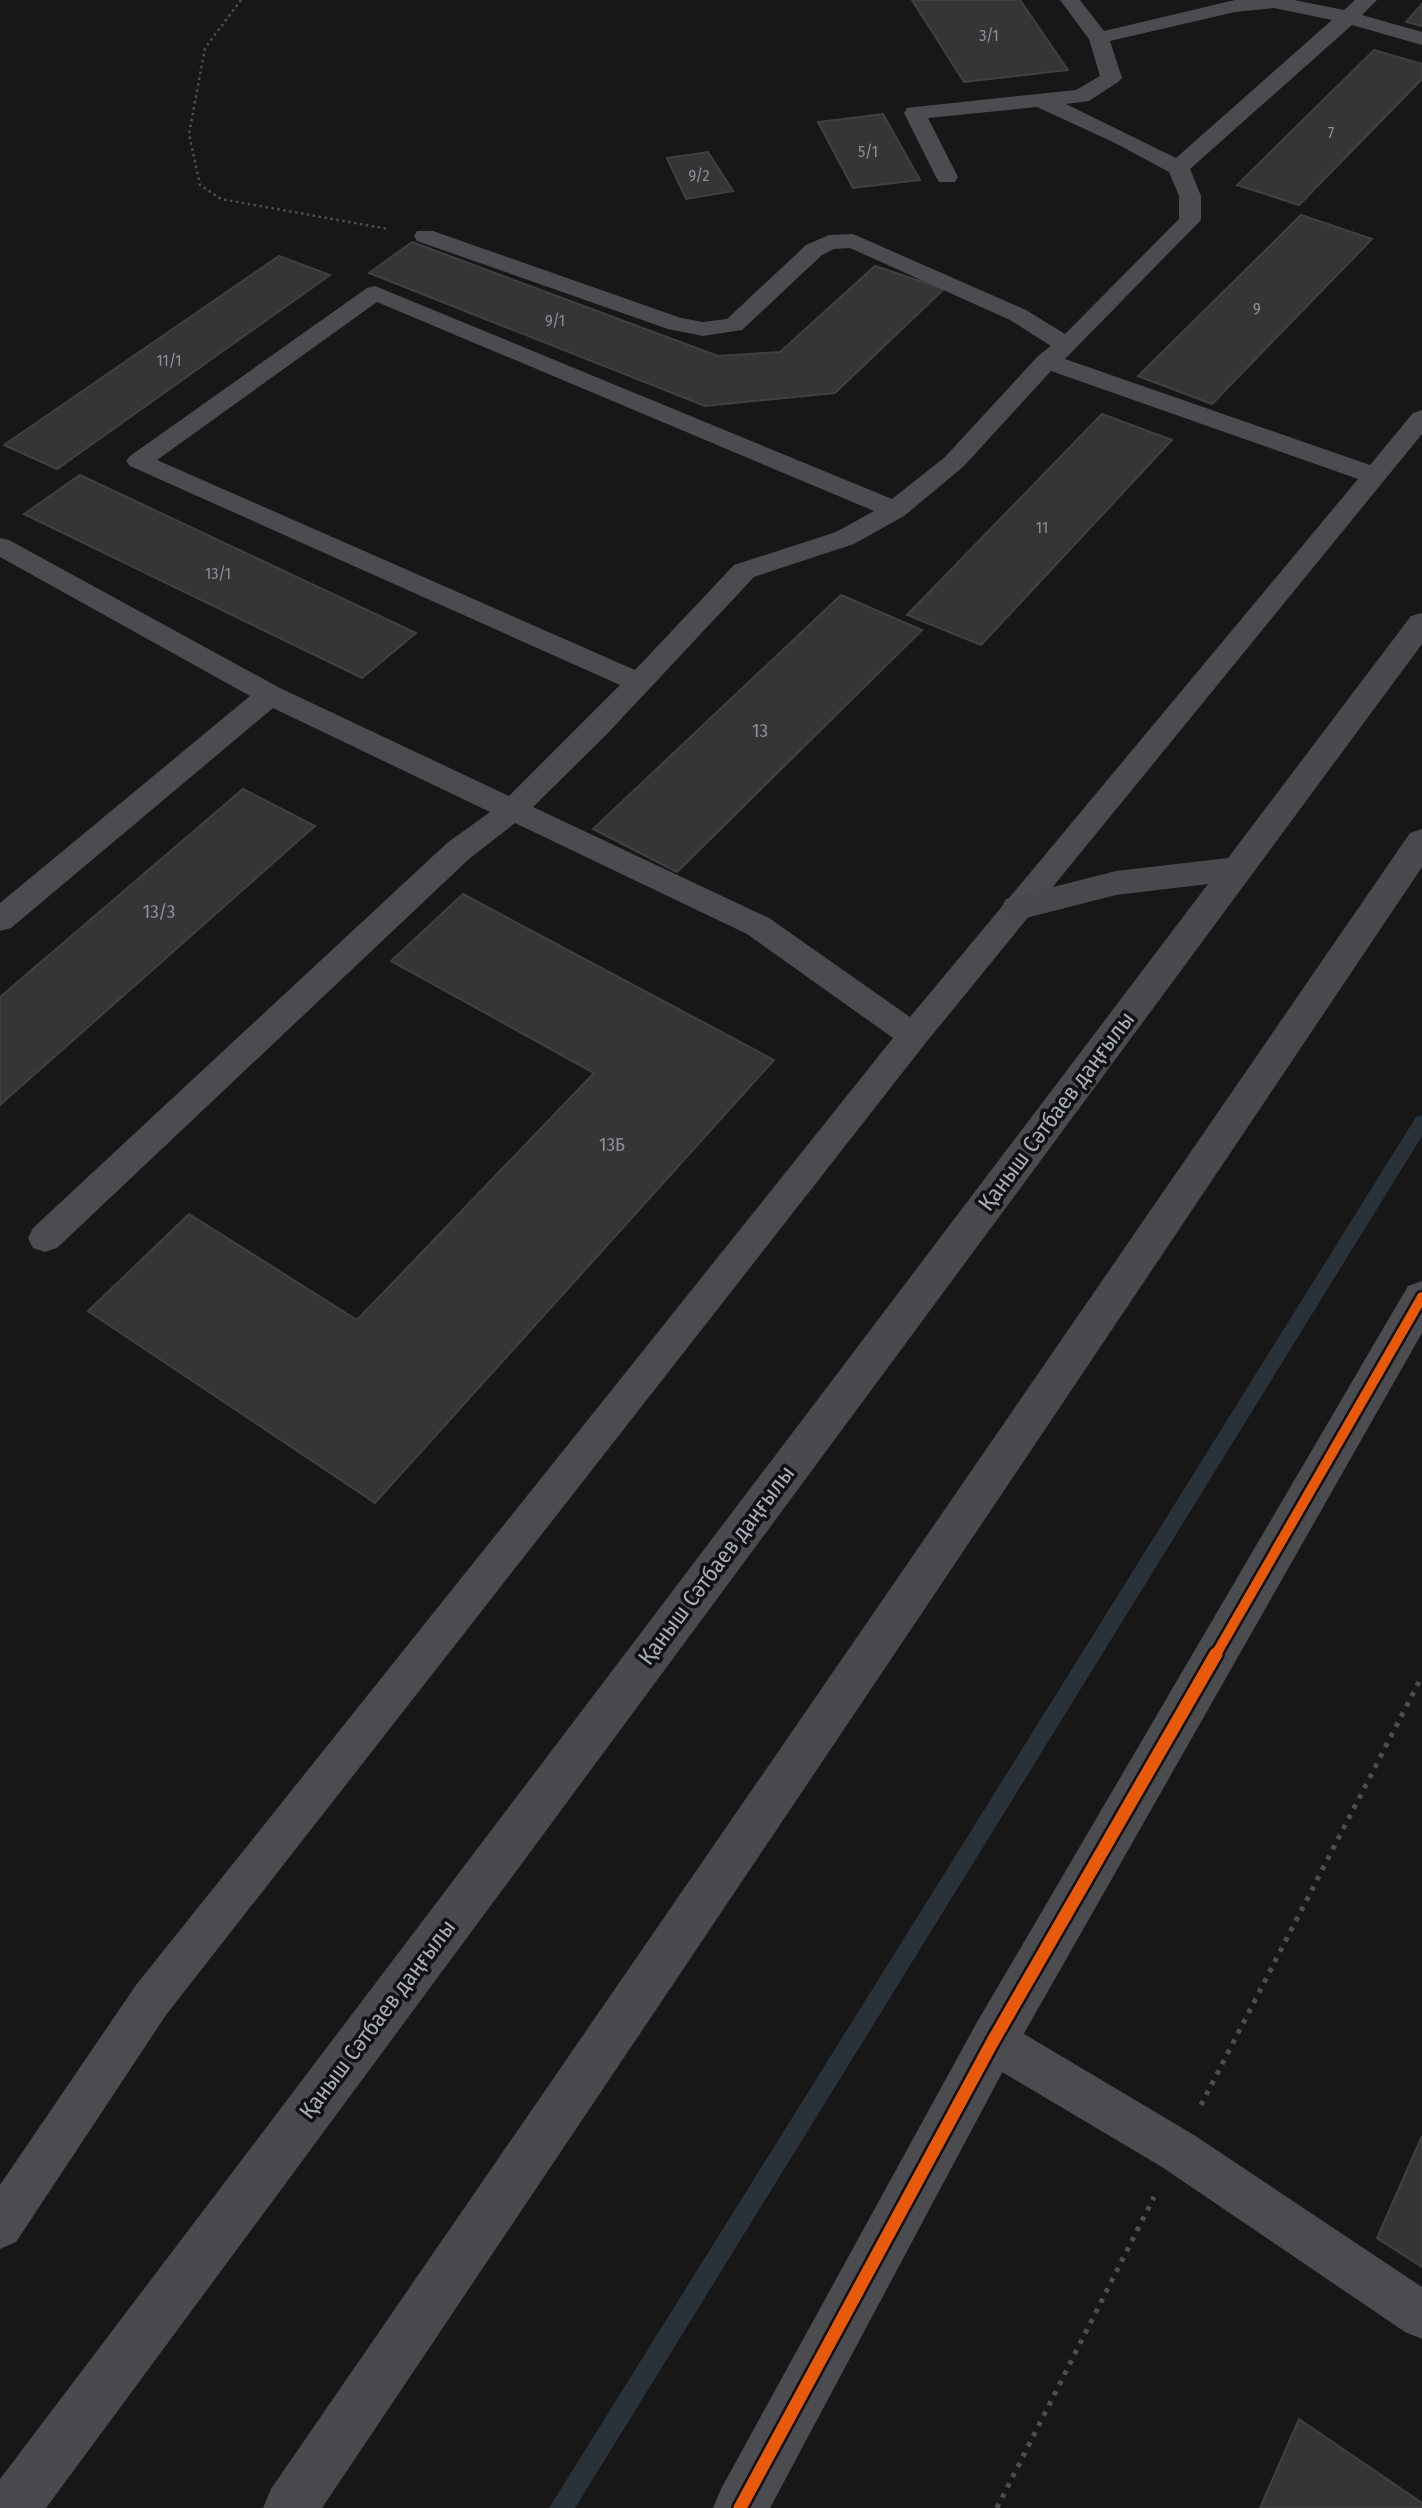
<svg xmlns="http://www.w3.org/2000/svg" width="1422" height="2508" font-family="'Fira Sans Condensed',sans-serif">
	<rect width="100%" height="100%" fill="#171717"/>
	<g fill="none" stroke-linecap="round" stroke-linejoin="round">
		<path fill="#2a3239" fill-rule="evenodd" d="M1422,1115V1136L575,2508H549L1416,1117Z"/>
	</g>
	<g fill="#353536" stroke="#3f4043" stroke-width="2">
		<path d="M912,0H1020L1068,70L964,82Z"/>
		<path d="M1422,4V26L1406,22Z"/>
		<path d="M1374,50L1422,64V79L1299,205L1237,185Z"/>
		<path d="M883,114L920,180L853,188L818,122Z"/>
		<path d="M708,152L733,191L686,199L667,158Z"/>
		<path d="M1301,215L1372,239L1212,404L1138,376Z"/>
		<path d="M412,242L718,356L780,352L875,266L944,289L835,393L705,406L369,273Z"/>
		<path d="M279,256L330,275L57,469L4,445Z"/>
		<path d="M1102,414L1172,440L981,645L907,615Z"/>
		<path d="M80,475L416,633L362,678L24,514Z"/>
		<path d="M841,595L922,630L677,872L593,829Z"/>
		<path d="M243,789L315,826L0,1105V997Z"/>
		<path d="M463,894L774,1060L375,1503L88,1311L189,1214L357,1320L594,1073L391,961Z"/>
		<path d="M1422,2136V2267L1377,2238Z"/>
		<path d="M1299,2419L1422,2503V2508H1260Z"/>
	</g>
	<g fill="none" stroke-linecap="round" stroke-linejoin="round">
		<path stroke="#4d4e52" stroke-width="2.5" stroke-dasharray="2.5 3.5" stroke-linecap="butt" d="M241,0L205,48L189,134L200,185L221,199L388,229"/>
		<g stroke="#4d4e52" stroke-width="5" stroke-dasharray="4.5 7" stroke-linecap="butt">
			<path d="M1201,2105L1422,1676"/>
			<path d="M997,2508L1154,2197"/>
		</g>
		<g fill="#4b4c50" fill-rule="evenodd">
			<path d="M1060,0H1080L1104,31L1235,0H1294L1344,10L1355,0H1377L1362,15L1422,32V45L1352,25L1190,169L1201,196V220L1065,359L1370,465L1413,413L1422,410V434L924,1045L166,2015L16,2242L0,2249V2185L136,1985L893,1038L747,934L515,823L469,859L57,1248L45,1252L33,1248L28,1238L33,1228L447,843L490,812L273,708L11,928L0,931V903L250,696L0,557V538L9,540L280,688L509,796L620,685L130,466L126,461L130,456L367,288L375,286L892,499L945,457L1038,356L1051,346L1010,320L850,248L834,249L822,255L742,330L703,336L668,329L417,241L414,236L417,231H433L681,318L703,322L727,319L806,245L829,235L853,234L1026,310L1065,334L1179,219V196L1169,172L1115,143L1037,107L928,118L958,177L955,182H939L936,177L904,113L907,108L915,107L1076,90L1100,76L1089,39ZM1274,8L1332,20L1176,158L1066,104L1089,101L1118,82L1122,78L1110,41L1235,12ZM377,302L874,511L836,532L734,565L635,670L157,460ZM1051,371L1358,479L910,1017L769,918L533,807L607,734L754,577L854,544L904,516L963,467Z"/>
			<path d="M993,2019L1009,2025L1194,2135L1422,2287V2339L1405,2332L1162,2167L977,2057L971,2041L977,2025Z"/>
		</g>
		<path fill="#4b4c50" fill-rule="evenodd" d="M1422,1281V1333L1010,2058L770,2508H713L721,2489L976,2024L1408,1286Z"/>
		<g fill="#4a4a4e" fill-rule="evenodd">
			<path d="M1422,613V644L46,2508H0V2479L1208,884L1116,895L1018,920L1006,917L1001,908L1006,899L1116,871L1228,858L1411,616Z"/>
			<path d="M1422,829V867L322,2508H263L271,2489L1410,833Z"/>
		</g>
		<defs>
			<path id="cycleway-far1" d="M1215,1656L1422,1297"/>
			<path id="cycleway" d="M740,2508L993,2041L1216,1654"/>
		</defs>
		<use href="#cycleway-far1" stroke="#111113" stroke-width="15"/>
		<use href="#cycleway" stroke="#111113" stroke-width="18"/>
		<use href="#cycleway-far1" stroke="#e8590c" stroke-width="10"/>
		<use href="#cycleway" stroke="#e8590c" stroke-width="13"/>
	</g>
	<g text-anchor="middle" stroke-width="7" stroke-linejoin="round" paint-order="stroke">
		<g font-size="16" fill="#8b8f98">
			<text x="989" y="41">3/1</text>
			<text x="1331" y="138">7</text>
			<text x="868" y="157">5/1</text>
			<text x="699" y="181">9/2</text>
			<text x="1257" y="314">9</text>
			<text x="555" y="326">9/1</text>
			<text x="169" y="366">11/1</text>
			<text x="1042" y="533">11</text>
			<text x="218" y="579">13/1</text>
		</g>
		<g font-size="19" fill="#8b8f98">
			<text x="760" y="737">13</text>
			<text x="159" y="918">13/3</text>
			<text x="612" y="1151">13Б</text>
		</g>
		<g font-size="23" fill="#a8adb8" stroke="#111113">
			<text transform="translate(1056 1111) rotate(-53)" y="8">Қаныш Сәтбаев даңғылы</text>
			<text transform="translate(716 1565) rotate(-53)" y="8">Қаныш Сәтбаев даңғылы</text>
			<text transform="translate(377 2019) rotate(-53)" y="8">Қаныш Сәтбаев даңғылы</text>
		</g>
	</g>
</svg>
